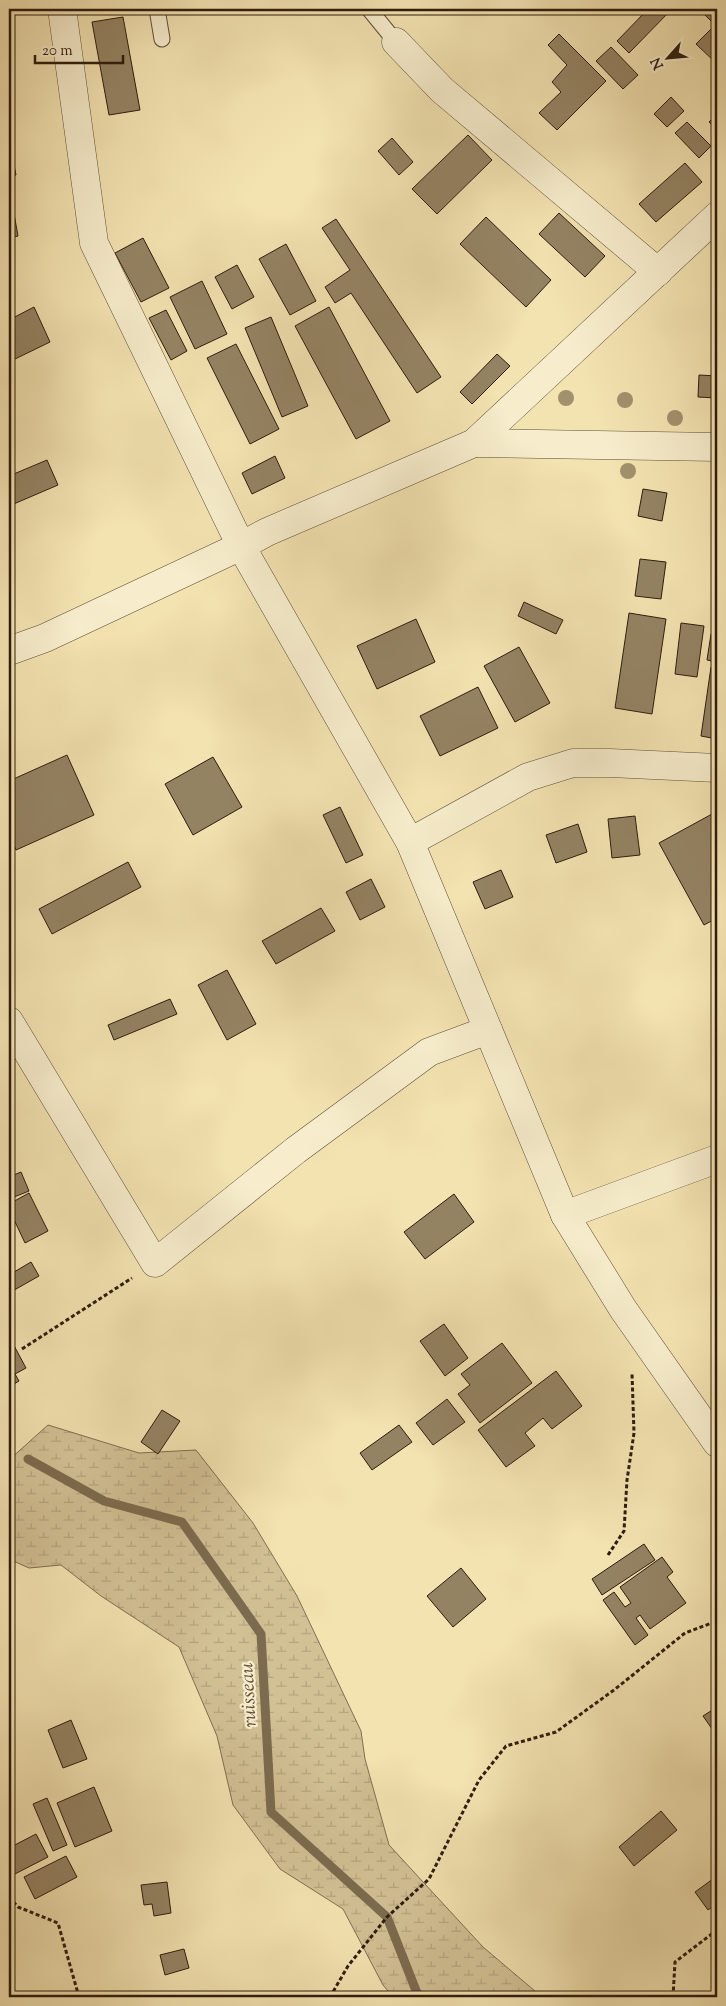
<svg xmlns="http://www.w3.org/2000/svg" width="726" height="2006" font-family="'Sorts Mill Goudy',serif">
	<defs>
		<pattern id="wetland-marsh" width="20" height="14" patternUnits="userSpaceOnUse" patternTransform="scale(1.25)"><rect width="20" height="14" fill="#d2c195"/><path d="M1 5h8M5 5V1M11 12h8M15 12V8" fill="none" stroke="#b5a57f"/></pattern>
	</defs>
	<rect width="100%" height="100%" fill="#f3e3b1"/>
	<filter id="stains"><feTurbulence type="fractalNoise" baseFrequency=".004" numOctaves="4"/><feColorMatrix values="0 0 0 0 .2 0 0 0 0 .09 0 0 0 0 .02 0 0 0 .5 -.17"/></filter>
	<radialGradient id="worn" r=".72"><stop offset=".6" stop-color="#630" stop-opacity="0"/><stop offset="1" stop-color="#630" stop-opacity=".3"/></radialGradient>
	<path fill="url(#wetland-marsh)" stroke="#806e52" d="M48,1425L139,1453L196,1450L253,1523L297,1596L361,1731L365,1759L389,1845L483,1947L542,1997H393L383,1985L343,1909L280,1869L233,1805L217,1736L179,1647L101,1596L61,1565L29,1568L9,1559V1460Z"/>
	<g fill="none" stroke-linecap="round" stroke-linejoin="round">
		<path stroke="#7c6b4f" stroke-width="9" d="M28,1459L104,1501L182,1522L261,1634L271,1812L387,1917L417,1993L424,1997"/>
	</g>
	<g fill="#948363" stroke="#2e1c0e">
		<path d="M648,9H672L629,53L617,41Z"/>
		<path d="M699,9H717V27Z"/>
		<path d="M123,17L140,110L109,115L92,22Z"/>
		<path d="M711,29L717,35V64L696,44Z"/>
		<path d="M559,34L606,81L557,130L539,113L561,92L552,82L567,65L548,45Z"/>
		<path d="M611,47L638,75L623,89L596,61Z"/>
		<path d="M671,97L684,111L667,127L654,114Z"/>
		<path d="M717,114V130L709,122Z"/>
		<path d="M687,122L711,146L699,158L675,133Z"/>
		<path d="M468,135L492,160L437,214L412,189Z"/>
		<path d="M392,138L413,162L399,175L378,151Z"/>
		<path d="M9,140L16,175L9,177Z"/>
		<path d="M685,163L702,182L656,222L639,204Z"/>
		<path d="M9,197H11L18,236L9,238Z"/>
		<path d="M559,213L605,256L585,277L539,234Z"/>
		<path d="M486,217L551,280L526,307L460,244Z"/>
		<path d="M336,219L441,377L417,393L351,293L335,303L325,287L350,270L322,228Z"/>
		<path d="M143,238L169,288L141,302L115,253Z"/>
		<path d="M286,244L316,301L290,315L259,259Z"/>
		<path d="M237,265L254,297L232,309L215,277Z"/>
		<path d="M202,281L227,334L195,349L170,297Z"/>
		<path d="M34,307L50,342L13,360L9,352V320Z"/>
		<path d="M329,307L390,421L356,439L295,326Z"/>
		<path d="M166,310L187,351L171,360L149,318Z"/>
		<path d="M271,317L308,406L282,417L245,328Z"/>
		<path d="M236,344L279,429L250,444L207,358Z"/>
		<path d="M497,354L510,366L472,404L460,392Z"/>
		<path d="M699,375L717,376V398L698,397Z"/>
		<path d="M275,456L285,478L252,494L242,473Z"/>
		<path d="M47,460L58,485L9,506V476Z"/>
		<path d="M643,489L667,493L662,521L638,516Z"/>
		<path d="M640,559L666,562L661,599L635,596Z"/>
		<path d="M524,602L563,620L556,634L518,616Z"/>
		<path d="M629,613L666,619L652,714L615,708Z"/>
		<path d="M416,619L435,662L377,689L357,646Z"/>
		<path d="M681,623L704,626L697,677L675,674Z"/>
		<path d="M711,634L717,635V662L707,660Z"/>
		<path d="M519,647L550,703L515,722L484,666Z"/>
		<path d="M711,667H717V739L701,736Z"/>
		<path d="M478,687L498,728L440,756L420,716Z"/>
		<path d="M67,755L94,815L16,850L9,833V781Z"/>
		<path d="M213,757L242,807L193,835L165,784Z"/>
		<path d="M340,807L363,855L346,863L323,815Z"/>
		<path d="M712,814L717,823V918L704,925L659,843Z"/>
		<path d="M635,816L640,855L612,858L608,819Z"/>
		<path d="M578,824L587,852L556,863L546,835Z"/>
		<path d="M128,862L141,887L52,934L39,909Z"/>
		<path d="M501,870L513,897L485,909L473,882Z"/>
		<path d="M371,879L385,907L360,920L346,892Z"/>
		<path d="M321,908L335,931L276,964L262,941Z"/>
		<path d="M227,970L256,1024L227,1040L198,985Z"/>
		<path d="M170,999L177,1014L114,1040L108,1025Z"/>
		<path d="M21,1172L29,1191L9,1199V1177Z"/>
		<path d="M29,1193L48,1231L25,1243L9,1209V1204Z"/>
		<path d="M454,1194L474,1222L425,1259L404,1232Z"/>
		<path d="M31,1262L39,1276L9,1293V1275Z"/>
		<path d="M444,1324L468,1358L445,1376L420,1341Z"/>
		<path d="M11,1340L26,1368L15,1374L19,1381L9,1387V1341Z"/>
		<path d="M502,1343L532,1383L480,1423L458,1394L470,1385L461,1374Z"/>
		<path d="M556,1371L582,1406L552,1429L543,1418L525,1433L535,1446L506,1467L478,1430Z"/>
		<path d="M447,1399L465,1422L433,1445L416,1423Z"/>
		<path d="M162,1410L180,1421L158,1454L141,1442Z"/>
		<path d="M399,1425L412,1442L372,1470L360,1453Z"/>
		<path d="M644,1544L655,1560L602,1595L592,1579Z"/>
		<path d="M662,1557L673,1572L667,1577L686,1603L650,1629L640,1615L636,1618L648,1635L635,1645L603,1600L614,1592L625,1607L631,1603L620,1587Z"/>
		<path d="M461,1568L486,1599L453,1627L427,1596Z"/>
		<path d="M717,1707V1736L703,1716Z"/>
		<path d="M71,1720L87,1759L63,1768L48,1730Z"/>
		<path d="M94,1787L112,1831L75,1847L57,1803Z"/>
		<path d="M47,1798L67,1845L53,1851L33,1804Z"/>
		<path d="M661,1811L677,1830L634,1866L619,1847Z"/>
		<path d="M36,1834L48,1857L9,1877V1848Z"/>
		<path d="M66,1856L77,1877L35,1899L24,1877Z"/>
		<path d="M717,1876V1903L708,1910L695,1892Z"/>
		<path d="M167,1882L171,1913L154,1916L152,1904L144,1905L141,1885Z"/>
		<path d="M184,1949L189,1968L165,1975L160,1955Z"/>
	</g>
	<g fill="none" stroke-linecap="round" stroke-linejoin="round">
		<defs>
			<g id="service">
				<path d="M157,9L162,39"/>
				<path d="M369,9L396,42"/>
			</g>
			<g id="minor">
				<path d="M62,9L94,243L241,546L410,842L565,1215L623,1309L717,1443"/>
				<path d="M396,42L442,90L658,272"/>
				<path d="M474,443L717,447"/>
				<path d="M9,651L45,638L241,546L267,532L474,443L717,216"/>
				<path d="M410,842L528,777L573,763H610L717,768"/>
				<path d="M9,1021L155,1263L296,1150L429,1052L488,1030"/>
				<path d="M565,1215L717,1159"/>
			</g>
		</defs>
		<use href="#service" stroke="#5f4e37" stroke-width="17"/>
		<use href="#minor" stroke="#5f4e37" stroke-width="29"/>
		<g stroke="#2e1c0e" stroke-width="3" stroke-dasharray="4 2.5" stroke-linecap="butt">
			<path d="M22,1349L132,1278"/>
			<path d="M608,1555L624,1531L627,1480L634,1433L632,1373"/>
			<path d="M9,1897L18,1907L58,1923L79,1997"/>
			<path d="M330,1997L348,1966L387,1917L429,1879L479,1780L506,1746L556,1732L614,1690L685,1633L717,1621"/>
			<path d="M673,1997L675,1962L717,1930"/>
		</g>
		<use href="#service" stroke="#f7edcc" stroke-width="15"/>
		<use href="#minor" stroke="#f7edcc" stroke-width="28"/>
	</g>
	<g fill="#a2916d">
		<circle cx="566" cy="398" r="8"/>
		<circle cx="625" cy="400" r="8"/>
		<circle cx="675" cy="418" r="8"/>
		<circle cx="628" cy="471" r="8"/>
	</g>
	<g text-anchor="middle" stroke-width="4.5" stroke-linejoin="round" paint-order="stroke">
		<g font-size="20" font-style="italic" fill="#625039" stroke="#f7edcc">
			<text transform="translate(247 1695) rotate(-93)" y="7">ruisseau</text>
		</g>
	</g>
	<rect width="726" height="2006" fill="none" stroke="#f3e3b1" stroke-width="30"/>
	<rect x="10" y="10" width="706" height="1986" fill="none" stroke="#2e1c0e" stroke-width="2.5"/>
	<rect x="15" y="15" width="696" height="1976" fill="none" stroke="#2e1c0e"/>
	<g transform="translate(668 58) rotate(243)" stroke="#f7edcc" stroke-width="4" paint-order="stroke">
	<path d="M0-4L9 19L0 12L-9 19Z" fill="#2e1c0e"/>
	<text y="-8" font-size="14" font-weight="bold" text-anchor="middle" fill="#2e1c0e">N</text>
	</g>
	<path d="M35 55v8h88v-8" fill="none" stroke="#2e1c0e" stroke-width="2.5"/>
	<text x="42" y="55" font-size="15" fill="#2e1c0e" stroke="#f7edcc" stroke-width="4" paint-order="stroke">20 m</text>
	<rect width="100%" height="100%" filter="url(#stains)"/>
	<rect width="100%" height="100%" fill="url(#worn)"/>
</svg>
